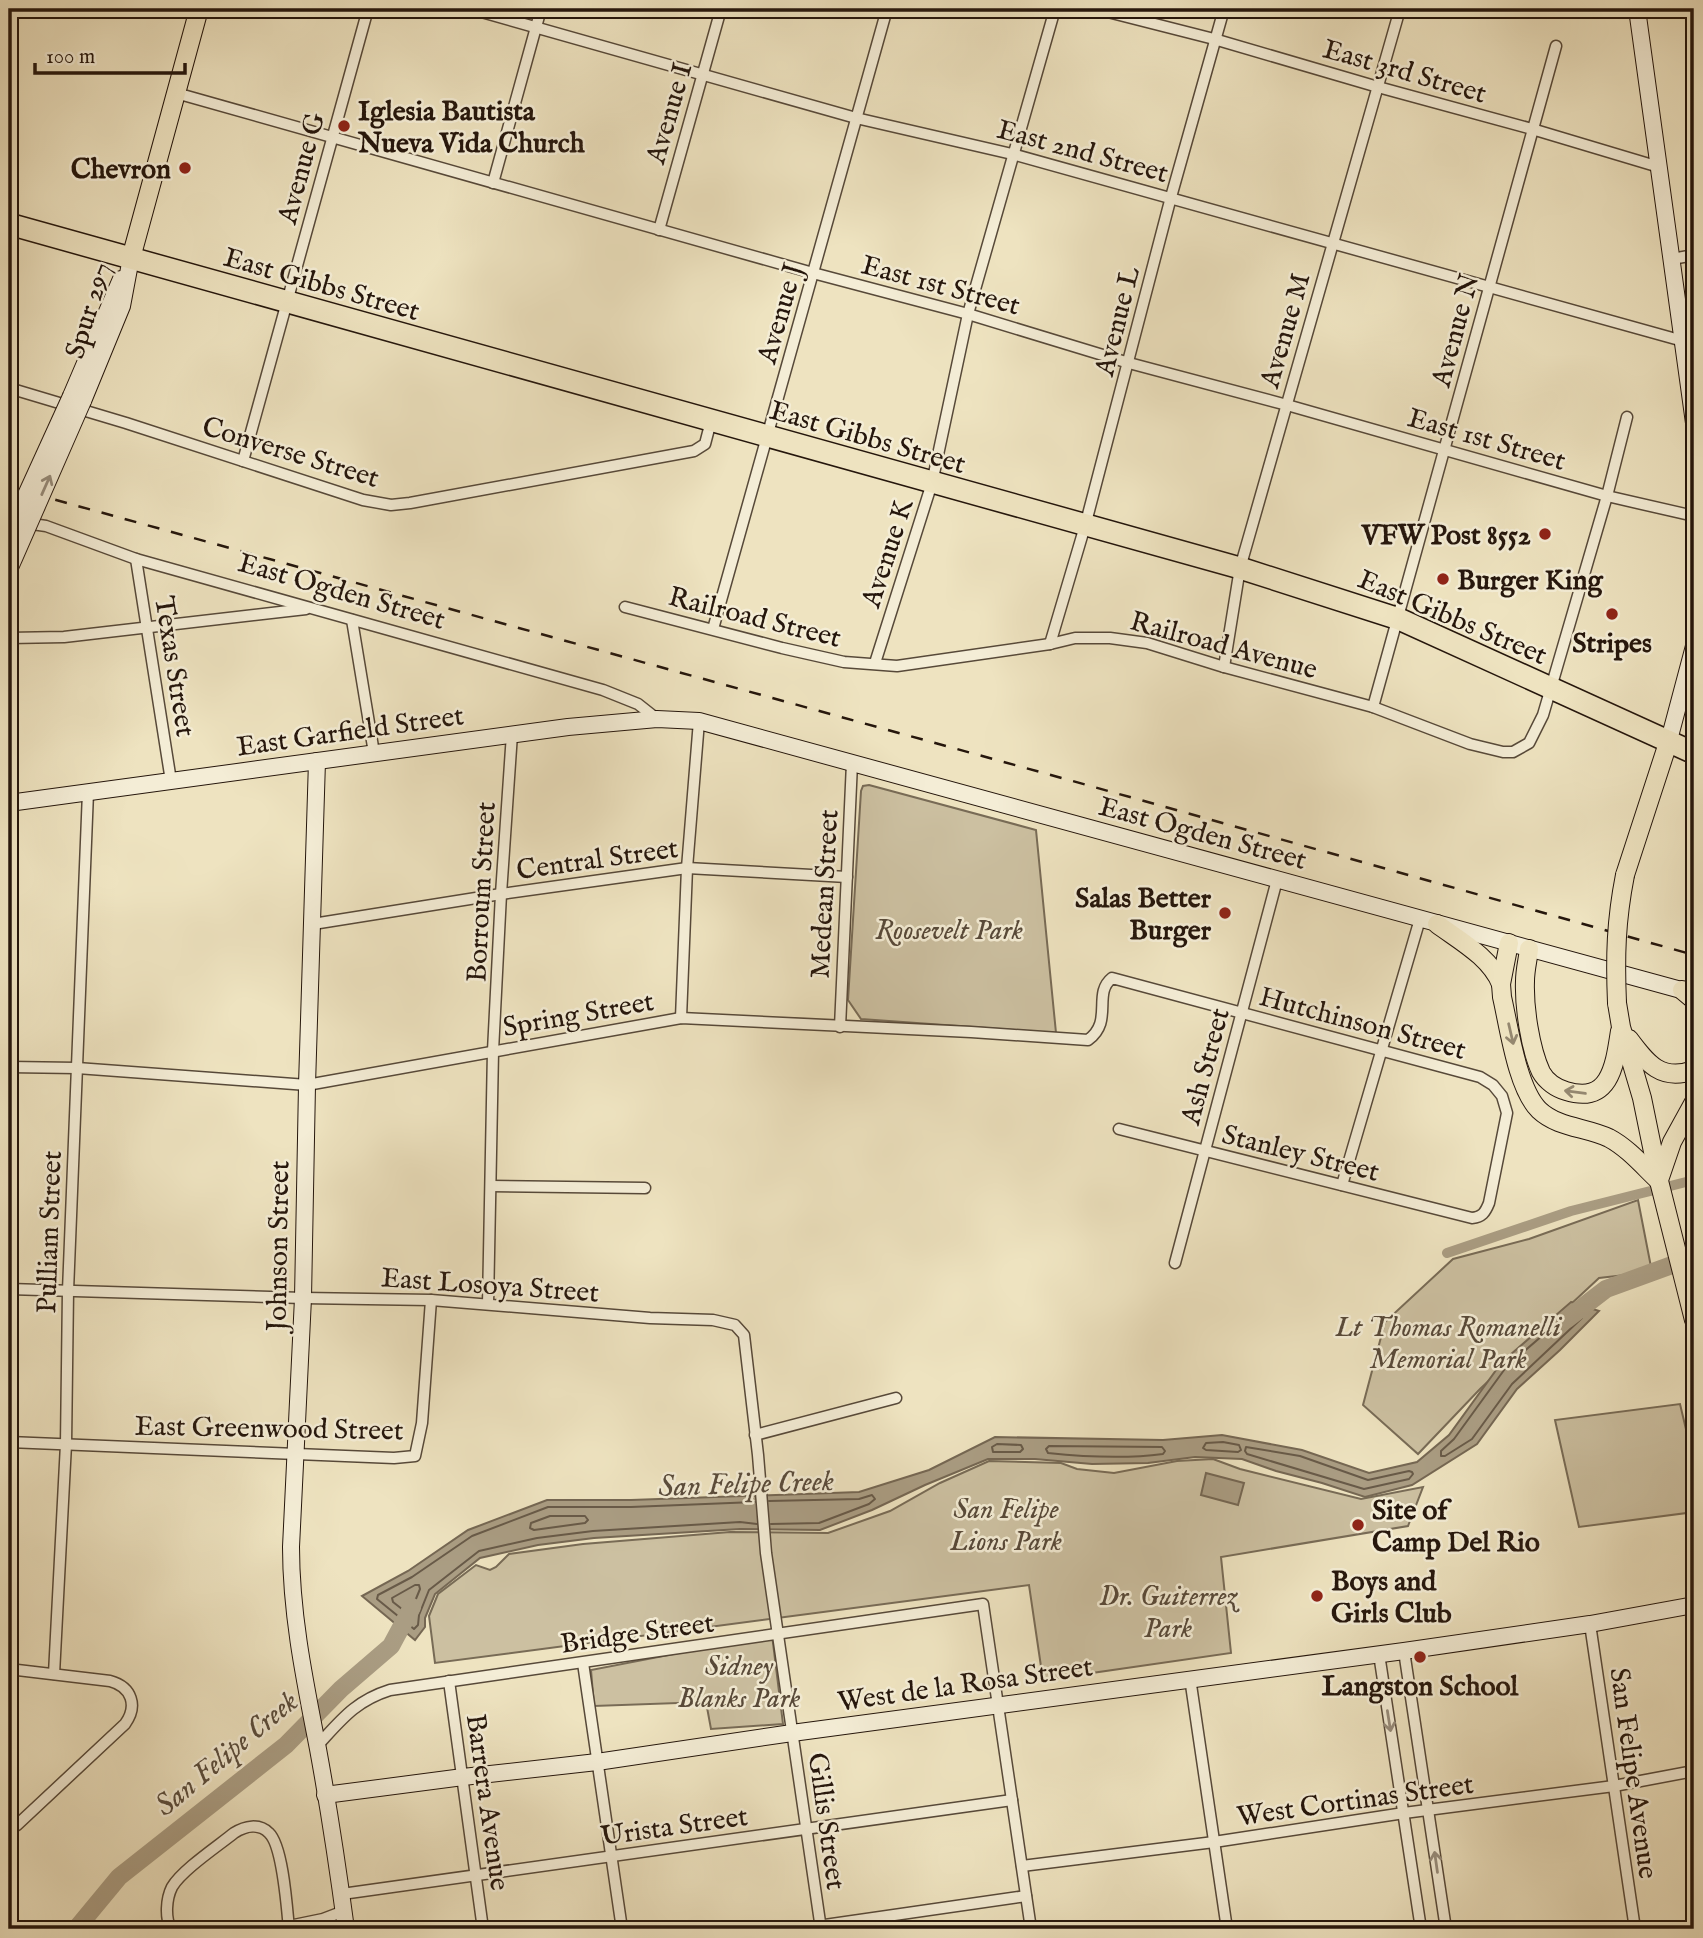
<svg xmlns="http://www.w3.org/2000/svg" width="1703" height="1938" font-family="'IM FELL English',serif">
	<rect width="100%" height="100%" fill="#eee3c0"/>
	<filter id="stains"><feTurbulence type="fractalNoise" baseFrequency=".00286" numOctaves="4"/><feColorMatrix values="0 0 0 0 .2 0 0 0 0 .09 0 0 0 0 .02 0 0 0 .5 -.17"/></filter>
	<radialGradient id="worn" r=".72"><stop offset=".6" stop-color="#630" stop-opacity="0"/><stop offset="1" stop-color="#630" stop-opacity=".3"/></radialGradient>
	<g fill="#ccc0a1" stroke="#786b56" stroke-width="2">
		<path d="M869,785L1036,830L1056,1033L861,1019L848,1000L861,791L863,786Z"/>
		<path d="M1638,1200L1652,1272L1599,1278L1480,1389L1418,1454L1363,1405L1385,1322L1453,1259L1529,1239Z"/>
		<path d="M1680,1404L1694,1463V1512L1579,1527L1555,1420Z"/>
		<path d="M1213,1459L1240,1469L1361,1499L1423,1487L1408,1526L1221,1557L1231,1653L1043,1680L1029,1585L435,1663L429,1616L438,1594L476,1565L490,1570L496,1567L509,1554L583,1544L730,1532L828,1533L890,1511L940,1483L989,1461L1061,1463L1077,1469L1114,1473L1177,1461Z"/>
		<path d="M772,1635L783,1724L711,1729L706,1702L594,1706L591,1670Z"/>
	</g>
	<g fill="#aa9d83" stroke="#756753" stroke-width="2">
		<path d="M1571,1302L1599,1311L1560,1350L1517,1389L1477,1444L1412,1485L1365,1497L1322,1483L1276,1471L1242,1459L1195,1457L1148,1463L1092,1464L1035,1459H988L925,1485L872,1510L820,1530L740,1529L594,1538L538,1545L480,1558L435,1594L425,1618V1627L415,1640L362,1596L408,1571L468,1530L547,1500H631L859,1492L929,1470L995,1437L1163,1440L1222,1435L1302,1450L1369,1473L1417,1462L1449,1435L1502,1362Z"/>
		<path d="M1206,1473L1244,1483L1238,1505L1201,1495Z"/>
	</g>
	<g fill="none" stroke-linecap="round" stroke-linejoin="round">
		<g stroke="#685a48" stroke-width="2">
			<path d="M1574,1310L1582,1313V1318L1512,1384L1472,1439L1445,1456H1441V1451L1454,1439L1507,1366L1571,1311Z"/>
			<path d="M1223,1442L1239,1445L1241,1450L1238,1452L1206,1450L1203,1448L1206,1443Z"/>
			<path d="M997,1444L1021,1445L1023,1449L1020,1452H993L992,1447Z"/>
			<path d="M1049,1446L1162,1447L1165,1451L1163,1454C1125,1459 1086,1457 1048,1453L1046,1449Z"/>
			<path d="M1246,1447L1300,1456L1368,1480L1409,1471L1412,1472L1413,1474L1409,1479L1364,1489L1247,1454L1245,1451Z"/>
			<path d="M769,1501L859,1499L872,1495L875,1499L869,1504L819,1523L771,1524"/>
			<path d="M755,1502L631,1507H548L472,1536L412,1577L378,1595L377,1599L414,1629L418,1625L419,1615L429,1590L479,1551L537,1538L593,1531L740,1522L757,1524"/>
			<path d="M550,1516H585L588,1520L585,1523L534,1530L530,1528L531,1523Z"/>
			<path d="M415,1585H419L420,1589L411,1611L407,1613L393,1602L392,1598Z"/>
		</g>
		<path stroke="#aa9d83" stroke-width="10" d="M1447,1253L1571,1211L1694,1180"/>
		<g stroke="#aa9d83" stroke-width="18">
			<path d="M1567,1319L1606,1289L1694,1257"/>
			<path d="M76,1929L119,1877L286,1745L341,1689L391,1646L412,1607"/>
		</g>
		<defs>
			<g id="street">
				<path d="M471,9L856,118L1012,154L1683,341"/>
				<path d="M1096,9L1214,39L1378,87L1532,129L1659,167"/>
				<path d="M176,93L813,273L968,314L1129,363L1287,405L1607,496L1694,516"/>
				<path d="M493,183L541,9"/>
				<path d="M659,230L721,9"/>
				<path d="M1672,259L1694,255"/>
				<path d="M9,388L126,423L363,500L391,505L410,503L694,451L705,444L711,421"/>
				<path d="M243,461L368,9"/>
				<path d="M25,523L46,526L136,559L603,690L638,704L657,719"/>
				<path d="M136,559L171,781"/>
				<path d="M625,607L782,648L844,662L897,666L1050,644L1075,638H1110L1147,643L1224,667L1373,707L1470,744L1503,752H1513L1529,743L1543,715L1607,496L1627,417"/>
				<path d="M352,620L374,753"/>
				<path d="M713,629L887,9"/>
				<path d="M9,638L64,637L306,609"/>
				<path d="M1050,644L1085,526L1171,197L1224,9"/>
				<path d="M875,663L932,483L968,314L1055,9"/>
				<path d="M1224,667L1240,568L1400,9"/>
				<path d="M1373,707L1556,46"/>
				<path d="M313,924L501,894L687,868L847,877"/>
				<path d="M681,1018L687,868L699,721"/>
				<path d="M840,1027L852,763"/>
				<path d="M9,1067L77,1068L307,1085L681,1018L971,1032L1088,1040C1114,1021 1092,994 1112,978L1480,1077L1493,1085L1502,1096L1507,1113L1489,1203C1485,1213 1482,1217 1472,1218L1119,1129"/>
				<path d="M1694,1161V1177"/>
				<path d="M1342,1185L1420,919"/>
				<path d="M491,1186L645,1188"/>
				<path d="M1175,1263L1277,880"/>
				<path d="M9,1289L303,1298L431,1300L650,1318L713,1320L735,1325L744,1335L758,1455L766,1553L821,1929"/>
				<path d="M488,1304L493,1051L501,894L512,734"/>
				<path d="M755,1435L896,1398"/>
				<path d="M9,1442L394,1458L415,1456L422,1423L431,1300"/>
				<path d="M1590,1624L1635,1929"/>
				<path d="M1404,1651L1446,1929"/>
				<path d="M1379,1654L1421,1929"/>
				<path d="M583,1663L622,1929"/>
				<path d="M9,1669L110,1681C132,1687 138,1706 125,1724L17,1825L9,1830"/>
				<path d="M54,1674L66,1444L68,1291L88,792"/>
				<path d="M1190,1678L1227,1929"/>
				<path d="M449,1681L483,1929"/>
				<path d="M317,1746C341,1720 355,1701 390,1690L983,1604L1031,1929"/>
				<path d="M1022,1866L1214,1842L1404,1813L1614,1786L1694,1771"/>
				<path d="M342,1894L1012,1800"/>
				<path d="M289,1926L323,1919L344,1911"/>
				<path d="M171,1929C165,1918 166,1899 172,1887C182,1870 218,1846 234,1833C245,1826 259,1823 269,1833C283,1846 287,1909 289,1929"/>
				<path d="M797,1929L1026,1896"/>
			</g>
			<g id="secondary">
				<path d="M1637,9L1694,423"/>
				<path d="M71,396L121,279"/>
				<path d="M83,401L122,306L131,258"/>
				<path d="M1669,740L1694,646"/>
				<path d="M317,761L307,1085L303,1298L291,1547C291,1615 305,1682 318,1749C329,1809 338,1869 346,1929"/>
				<path d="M9,803L568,727L657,719L699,721L1692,993"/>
				<path d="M325,1795L463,1777L597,1762L792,1733L1404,1651L1590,1624L1694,1605"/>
			</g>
			<g id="primary">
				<path d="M131,258L199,9"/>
				<path d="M1625,875L1669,740"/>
				<path d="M1437,924C1460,941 1490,957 1501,984"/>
				<path d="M1509,943L1501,984L1502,997C1509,1027 1517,1088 1539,1110C1558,1128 1586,1127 1609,1138C1628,1148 1644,1167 1659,1181"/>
				<path d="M1529,949C1528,959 1525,970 1525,981C1524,1007 1530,1048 1541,1072C1546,1081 1556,1088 1566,1091C1611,1105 1615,1063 1620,1031"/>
				<path d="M1682,990L1694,1000"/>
				<path d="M1617,1003L1621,1027L1642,1098L1659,1181L1694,1320"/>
				<path d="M1629,1039C1647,1063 1661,1082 1694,1070"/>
				<path d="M1660,1177L1672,1142L1694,1102"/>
			</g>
			<path id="highway" d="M9,224L1240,568L1399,619L1694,753"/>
		</defs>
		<use href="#street" stroke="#574939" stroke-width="13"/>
		<use href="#secondary" stroke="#25160c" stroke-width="18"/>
		<use href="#primary" stroke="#25160c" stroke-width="20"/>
		<use href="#highway" stroke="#25160c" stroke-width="24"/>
		<use href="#street" stroke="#f4edd6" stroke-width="10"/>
		<use href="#secondary" stroke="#f4edd6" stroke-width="16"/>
		<use href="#primary" stroke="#eee3c0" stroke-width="18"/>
		<use href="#highway" stroke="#eee3c0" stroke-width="21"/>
		<path stroke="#25160c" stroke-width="2.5" stroke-dasharray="12 12" stroke-linecap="butt" d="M9,487L1069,780L1694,955"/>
		<defs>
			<g id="secondary-bridge">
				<path d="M9,532L71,396"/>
				<path d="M9,570L83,401"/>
			</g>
			<path id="primary-bridge" d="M1617,1003C1615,956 1616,921 1625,875"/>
		</defs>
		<use href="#secondary-bridge" stroke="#25160c" stroke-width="18" stroke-linecap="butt"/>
		<use href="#primary-bridge" stroke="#25160c" stroke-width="20" stroke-linecap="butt"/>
		<use href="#secondary-bridge" stroke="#f4edd6" stroke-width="16"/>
		<use href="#primary-bridge" stroke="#eee3c0" stroke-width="18"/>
	</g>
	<defs><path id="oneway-shaft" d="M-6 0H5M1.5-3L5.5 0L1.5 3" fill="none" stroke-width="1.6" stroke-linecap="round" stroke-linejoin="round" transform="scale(1.75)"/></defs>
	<g stroke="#978c7b">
		<use href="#oneway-shaft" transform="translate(46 485) rotate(-66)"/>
		<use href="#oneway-shaft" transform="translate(1389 1721) rotate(81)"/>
		<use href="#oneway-shaft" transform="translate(1436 1862) rotate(-98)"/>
	</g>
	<g stroke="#94876f">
		<use href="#oneway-shaft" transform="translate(1511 1034) rotate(77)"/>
		<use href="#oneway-shaft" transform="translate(1575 1092) rotate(-172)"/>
	</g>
	<g fill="#8f2418" stroke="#f4edd6" stroke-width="2.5">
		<circle cx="344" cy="126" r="7"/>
		<circle cx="185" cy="168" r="7"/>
		<circle cx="1545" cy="534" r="7"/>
		<circle cx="1443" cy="579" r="7"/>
		<circle cx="1612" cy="614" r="7"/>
		<circle cx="1225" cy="913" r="7"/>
		<circle cx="1358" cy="1525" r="7"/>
		<circle cx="1317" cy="1596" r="7"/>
		<circle cx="1420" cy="1657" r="7"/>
	</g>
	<g text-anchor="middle" stroke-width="5" stroke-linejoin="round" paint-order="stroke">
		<g font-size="28" fill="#25160c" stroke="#f4edd6">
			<text transform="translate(1405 70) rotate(16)" y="10">East 3rd Street</text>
			<text transform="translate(668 113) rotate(-74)" y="10">Avenue I</text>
			<text transform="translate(1083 150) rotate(15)" y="10">East 2nd Street</text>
			<text transform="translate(300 168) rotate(-75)" y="10">Avenue G</text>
			<text transform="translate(322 283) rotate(16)" y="10">East Gibbs Street</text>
			<text transform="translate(941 284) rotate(15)" y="10">East 1st Street</text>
			<text transform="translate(87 310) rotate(-73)" y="10">Spur 297</text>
			<text transform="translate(779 313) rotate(-74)" y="10">Avenue J</text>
			<text transform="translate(1116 321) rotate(-76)" y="10">Avenue L</text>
			<text transform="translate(1284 330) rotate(-74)" y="10">Avenue M</text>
			<text transform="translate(1454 330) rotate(-75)" y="10">Avenue N</text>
			<text transform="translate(868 436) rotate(16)" y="10">East Gibbs Street</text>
			<text transform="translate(1487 438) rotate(16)" y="10">East 1st Street</text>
			<text transform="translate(291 451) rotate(17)" y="10">Converse Street</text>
			<text transform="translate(886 553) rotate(-72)" y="10">Avenue K</text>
			<text transform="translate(342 590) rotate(16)" y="10">East Ogden Street</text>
			<text transform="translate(755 616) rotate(14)" y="10">Railroad Street</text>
			<text transform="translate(1453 616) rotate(23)" y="10">East Gibbs Street</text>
			<text transform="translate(1224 644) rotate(15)" y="10">Railroad Avenue</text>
			<text transform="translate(176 666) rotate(81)" y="10">Texas Street</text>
			<text transform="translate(350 730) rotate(-8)" y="10">East Garfield Street</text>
			<text transform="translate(1203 832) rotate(15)" y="10">East Ogden Street</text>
			<text transform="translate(597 858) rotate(-8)" y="10">Central Street</text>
			<text transform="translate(480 892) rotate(-87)" y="10">Borroum Street</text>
			<text transform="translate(823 894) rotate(-87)" y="10">Medean Street</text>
			<text transform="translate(578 1013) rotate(-10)" y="10">Spring Street</text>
			<text transform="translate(1363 1022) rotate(15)" y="10">Hutchinson Street</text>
			<text transform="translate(1204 1066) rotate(-75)" y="10">Ash Street</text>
			<text transform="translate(1301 1152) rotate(14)" y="10">Stanley Street</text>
			<text transform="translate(48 1232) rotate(-88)" y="10">Pulliam Street</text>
			<text transform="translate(277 1246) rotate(-89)" y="10">Johnson Street</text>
			<text transform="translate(490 1284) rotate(4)" y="10">East Losoya Street</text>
			<text transform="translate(269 1427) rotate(1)" y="10">East Greenwood Street</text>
			<text transform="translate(637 1632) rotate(-8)" y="10">Bridge Street</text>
			<text transform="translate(965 1683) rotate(-8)" y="10">West de la Rosa Street</text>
			<text transform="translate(1635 1773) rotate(82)" y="10">San Felipe Avenue</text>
			<text transform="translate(1355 1799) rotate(-8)" y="10">West Cortinas Street</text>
			<text transform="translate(489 1802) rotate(82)" y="10">Barrera Avenue</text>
			<text transform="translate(828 1821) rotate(82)" y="10">Gillis Street</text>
			<text transform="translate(674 1825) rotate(-8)" y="10">Urista Street</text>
		</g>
		<g font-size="28" font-weight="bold" fill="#25160c" stroke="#f4edd6" text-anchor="start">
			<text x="358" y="120">Iglesia Bautista<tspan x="358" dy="32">Nueva Vida Church</tspan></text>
			<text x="171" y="178" text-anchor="end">Chevron</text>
			<text x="1531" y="544" text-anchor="end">VFW Post 8552</text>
			<text x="1457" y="589">Burger King</text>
			<text x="1612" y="652" text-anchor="middle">Stripes</text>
			<text x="1211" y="907" text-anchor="end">Salas Better<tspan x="1211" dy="32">Burger</tspan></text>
			<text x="1372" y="1519">Site of<tspan x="1372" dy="32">Camp Del Rio</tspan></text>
			<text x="1331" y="1590">Boys and<tspan x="1331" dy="32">Girls Club</tspan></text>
			<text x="1420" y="1695" text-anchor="middle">Langston School</text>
		</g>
		<g font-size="28" font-style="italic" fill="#574939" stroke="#f4edd6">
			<text x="949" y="939">Roosevelt Park</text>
			<text x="1448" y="1336">Lt Thomas Romanelli<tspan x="1448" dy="32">Memorial Park</tspan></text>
			<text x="1006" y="1518">San Felipe<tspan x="1006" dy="32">Lions Park</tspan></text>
			<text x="1168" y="1605">Dr. Guiterrez<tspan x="1168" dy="32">Park</tspan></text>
			<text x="739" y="1675">Sidney<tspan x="739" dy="32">Blanks Park</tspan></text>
		</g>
		<g font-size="30" font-style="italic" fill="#5a4c3c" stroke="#f4edd6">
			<text transform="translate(746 1483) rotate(-2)" y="10">San Felipe Creek</text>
			<text transform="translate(226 1753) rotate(-40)" y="10">San Felipe Creek</text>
		</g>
	</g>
	<rect width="1703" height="1938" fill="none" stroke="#eee3c0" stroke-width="35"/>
	<rect x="10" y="10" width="1682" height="1917" fill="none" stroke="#25160c" stroke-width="3.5"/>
	<rect x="18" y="18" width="1668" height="1903" fill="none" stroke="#25160c" stroke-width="2"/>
	<path d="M35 63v10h150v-10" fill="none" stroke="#25160c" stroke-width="3.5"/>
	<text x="46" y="63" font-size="21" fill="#25160c" stroke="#f4edd6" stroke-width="5" paint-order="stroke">100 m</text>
	<rect width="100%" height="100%" filter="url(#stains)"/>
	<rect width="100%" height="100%" fill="url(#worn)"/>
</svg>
